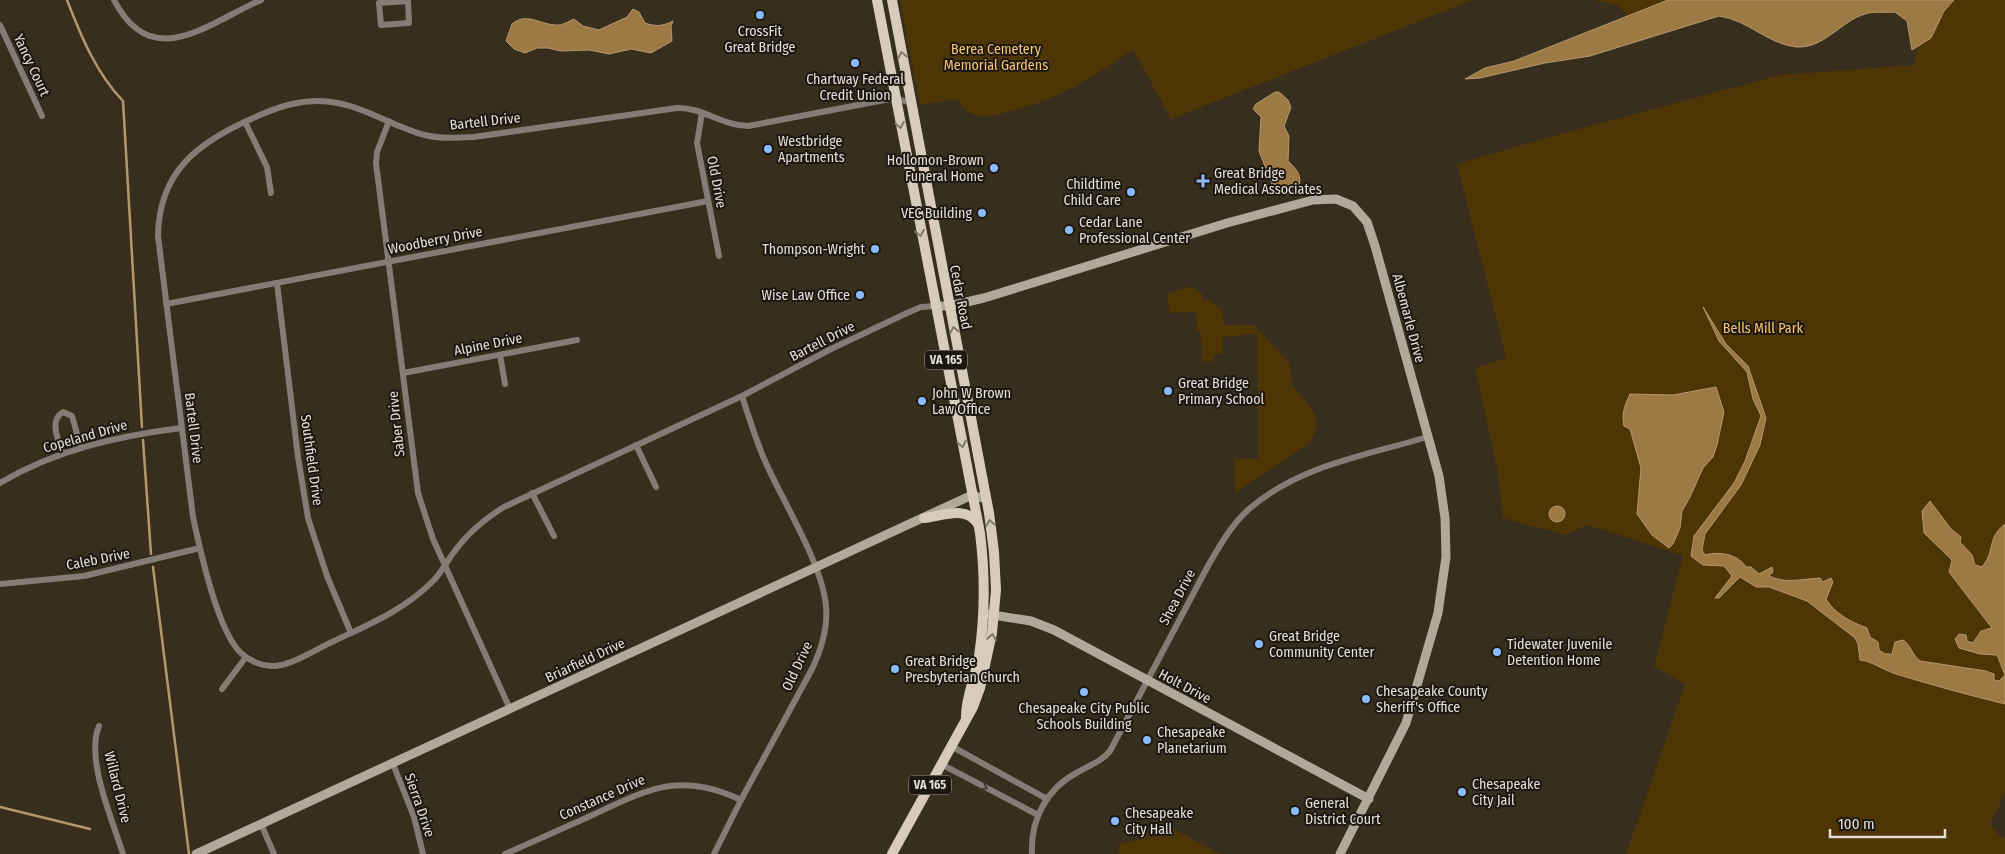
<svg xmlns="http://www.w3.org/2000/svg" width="2005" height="854" font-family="'Fira Sans Condensed',sans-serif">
	<rect width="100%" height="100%" fill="#382e1e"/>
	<g fill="#4e3506">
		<path d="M900,0H1473L1171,119L1133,49C1094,78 1055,101 1007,112C996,115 984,119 973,115C966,112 961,105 957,99L920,105Z"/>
		<path d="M1594,0H1668L1628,17C1617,0 1613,6 1594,0Z"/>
		<path d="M1928,0H2005V532L1994,578L1948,551L1981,603L2005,656V793L1991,823L2000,836L2005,838V854H1626L1685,684L1654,667L1683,555L1587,525L1566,535L1503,518L1497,469L1475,368L1506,358L1457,164L1535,141L1780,75L1914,65Z"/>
		<path d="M1189,287L1195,288L1202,294V300H1210L1223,312L1224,325H1257V332H1261L1289,363L1293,386L1314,412L1317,426L1310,443L1235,493L1234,459H1258L1257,334L1223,337V353L1213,354V362L1202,361L1201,333L1197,332L1196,312L1170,313L1167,294Z"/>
		<path d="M1157,820L1220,854H1119V844C1139,840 1146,840 1157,820Z"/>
	</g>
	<g fill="#9d7943" stroke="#b3986f">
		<path d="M1668,0H1954L1944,11L1931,38L1912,50L1907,21L1895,12C1886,13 1873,11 1865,14C1841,21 1824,49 1796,47C1768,44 1748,20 1719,16L1590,56L1545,63L1480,78L1465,79L1485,68L1514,61Z"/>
		<path d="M633,9L639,12L645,23C656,27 663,26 673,21L671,26L672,41L651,53L631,49L609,54L589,50L561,51L548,48H537L525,53L514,49L506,41L512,24C526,12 540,24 555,25C563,26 568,21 574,19L583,26L599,30L627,17Z"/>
		<path d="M1275,92H1279L1288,100L1291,107L1284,126L1289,136L1288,161C1297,170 1303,175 1298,190L1287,195L1275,192L1259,151L1261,117L1253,109L1256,104Z"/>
		<path d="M1703,307L1726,344L1748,366L1766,418L1760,445L1741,485L1705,534L1702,550L1705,555C1719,551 1738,554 1746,567H1751L1759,574L1772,567L1773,572L1769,576C1785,584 1802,579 1820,578L1823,582L1831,578L1833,582L1826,599C1835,614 1851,622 1867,628L1870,637L1878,642L1879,650L1885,654H1892L1895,642L1903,640C1911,645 1912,655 1920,661L1986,671L1994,674V680L1999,681L2005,675L1997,655L1980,654L1959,648L1955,639L1959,634L1966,635L1967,641L1973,643L1981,631L1992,628L1949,572L1952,560L1924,533L1922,511L1930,501L1951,529L1961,537L1960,542L1972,555L1975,565L1982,567C1996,550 1986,539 2005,524V704C1968,695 1932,685 1896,674C1883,670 1872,661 1860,660L1858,644L1855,638L1807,601L1769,587H1756L1740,577L1719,598H1715L1732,576L1724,566L1703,565L1691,556L1694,536L1734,483L1745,461L1761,416L1753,399L1747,372L1719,341Z"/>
		<path d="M1716,387L1724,412L1717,445L1713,457L1703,468L1690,497L1682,511L1680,528L1673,544L1669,548L1652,535L1637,514L1641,468L1630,429L1624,426C1621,414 1625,405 1630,394L1673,395Z"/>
		<circle cx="1557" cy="514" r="8"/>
	</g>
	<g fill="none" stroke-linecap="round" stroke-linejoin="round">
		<g stroke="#b3986f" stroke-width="2.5">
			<path d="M67,0C81,36 96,73 123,101L142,427"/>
			<path d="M143,440L151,554"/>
			<path d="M153,567L189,854"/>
			<path d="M0,807L90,829"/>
		</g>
		<g stroke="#837d75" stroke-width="6">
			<path d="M114,0C152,74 208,23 261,0"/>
			<path d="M408,1L409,23L381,25L379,3Z"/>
			<path d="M0,25L42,116"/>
			<path d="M911,103L895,98L748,126C723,126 702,107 677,108L474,137C456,138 438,139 421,134C390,125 363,106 331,102C302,98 277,107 251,119C197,143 159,172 158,236L193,517C200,550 217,629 240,652C249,661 262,666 275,666C295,664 316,649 334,641C370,624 406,609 434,580C442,572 447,561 454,552C467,534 486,518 504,507L742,396L831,349L907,313L921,307L935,306"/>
			<path d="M702,113L697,143L719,256"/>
			<path d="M389,121L377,152L376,163L418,493L433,539L510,709"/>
			<path d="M245,122L267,167L271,193"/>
			<path d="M277,283L298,457L308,518L327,576L351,633"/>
			<path d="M166,304L708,201"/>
			<path d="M500,355L505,384"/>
			<path d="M403,373L577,340"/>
			<path d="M636,445L656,487"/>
			<path d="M63,454C59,441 48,421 63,412L72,416L81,448"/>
			<path d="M0,483C55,450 118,436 181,428"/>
			<path d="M532,493L554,536"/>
			<path d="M0,584L84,576L200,548"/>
			<path d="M222,689L246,657"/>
			<path d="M99,726C85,759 113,821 123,854"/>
			<path d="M951,746L1047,799"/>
			<path d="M393,764L414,817L423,854"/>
			<path d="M941,764L1038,815"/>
			<path d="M261,824L274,854"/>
			<path d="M505,854C532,842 559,830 586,818C643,792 677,769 741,800"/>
			<path d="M714,854L741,800L812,669C822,648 828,628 826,606C822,563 783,502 765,461C756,440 749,418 742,396"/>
			<path d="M1032,854C1030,820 1047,788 1078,772C1090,765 1101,762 1110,751L1209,564C1220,545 1232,524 1249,509C1300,465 1365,456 1427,437"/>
		</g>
		<g stroke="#b2a99d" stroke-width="9">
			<path d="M935,306H949L984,298L1227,223L1313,200L1336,199L1353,206L1367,222L1375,246L1439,476L1445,518L1446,557L1438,613L1406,723L1340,854"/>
			<path d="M987,614L1031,621L1054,630L1369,799"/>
			<path d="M196,854L972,495L986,499"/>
		</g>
		<g stroke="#d7cbbb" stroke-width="10">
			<path d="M877,0L980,533C985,573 985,616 979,656C976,676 966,696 966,716"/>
			<path d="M892,0L989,513L994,552L996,590L992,633L980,688L973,707L892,854"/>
			<path d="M924,518C942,516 967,505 978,524"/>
		</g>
	</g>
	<defs><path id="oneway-chevron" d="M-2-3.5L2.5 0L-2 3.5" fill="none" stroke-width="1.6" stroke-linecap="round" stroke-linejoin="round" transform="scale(1.25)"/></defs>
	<g stroke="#837a6e">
		<use href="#oneway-chevron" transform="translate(902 55) rotate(-101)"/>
		<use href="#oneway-chevron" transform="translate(900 125) rotate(80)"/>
		<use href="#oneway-chevron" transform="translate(920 233) rotate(79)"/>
		<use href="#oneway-chevron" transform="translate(954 330) rotate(-101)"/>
		<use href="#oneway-chevron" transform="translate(962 444) rotate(79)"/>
		<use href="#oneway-chevron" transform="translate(990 523) rotate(-100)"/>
		<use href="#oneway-chevron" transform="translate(992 637) rotate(-81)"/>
	</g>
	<use stroke="#403b33" href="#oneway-chevron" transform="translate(984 787) rotate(28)"/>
	<g fill="#8abafc" stroke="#1c1710" stroke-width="2">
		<circle cx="760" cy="15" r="5"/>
		<circle cx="855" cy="63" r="5"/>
		<circle cx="768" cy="149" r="5"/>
		<circle cx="994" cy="168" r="5"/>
		<path d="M1200.5 173.5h5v5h5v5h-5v5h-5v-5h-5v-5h5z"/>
		<circle cx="1131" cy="192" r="5"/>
		<circle cx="982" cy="213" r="5"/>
		<circle cx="1069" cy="230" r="5"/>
		<circle cx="875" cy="249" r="5"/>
		<circle cx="860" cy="295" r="5"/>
		<circle cx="1168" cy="391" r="5"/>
		<circle cx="922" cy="401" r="5"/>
		<circle cx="1259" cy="644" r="5"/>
		<circle cx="1497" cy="652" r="5"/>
		<circle cx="895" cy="669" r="5"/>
		<circle cx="1084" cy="692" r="5"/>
		<circle cx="1366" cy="699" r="5"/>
		<circle cx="1147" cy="740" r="5"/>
		<circle cx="1462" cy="792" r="5"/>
		<circle cx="1295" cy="811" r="5"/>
		<circle cx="1115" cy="821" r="5"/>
	</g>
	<g text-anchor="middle" stroke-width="4" stroke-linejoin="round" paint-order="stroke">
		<g fill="#1c1710" stroke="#a9a39b" stroke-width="1">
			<rect x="925" y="350.5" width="42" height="19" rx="4"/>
			<rect x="909" y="775.5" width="42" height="19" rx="4"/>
		</g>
		<g font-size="12" font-weight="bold" fill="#e6dfd6">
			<text x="946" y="364">VA 165</text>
			<text x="930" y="789">VA 165</text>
		</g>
		<g font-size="14" fill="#e6dfd6" stroke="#1c1710" text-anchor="start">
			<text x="760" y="36" text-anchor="middle">CrossFit<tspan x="760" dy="16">Great Bridge</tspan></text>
			<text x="855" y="84" text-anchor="middle">Chartway Federal<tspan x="855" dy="16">Credit Union</tspan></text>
			<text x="778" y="146">Westbridge<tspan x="778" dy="16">Apartments</tspan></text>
			<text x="984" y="165" text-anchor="end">Hollomon-Brown<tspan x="984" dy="16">Funeral Home</tspan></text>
			<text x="1214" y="178">Great Bridge<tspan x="1214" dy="16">Medical Associates</tspan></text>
			<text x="1121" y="189" text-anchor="end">Childtime<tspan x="1121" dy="16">Child Care</tspan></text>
			<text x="972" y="218" text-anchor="end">VEC Building</text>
			<text x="1079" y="227">Cedar Lane<tspan x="1079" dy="16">Professional Center</tspan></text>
			<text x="865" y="254" text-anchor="end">Thompson-Wright</text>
			<text x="850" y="300" text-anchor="end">Wise Law Office</text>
			<text x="1178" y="388">Great Bridge<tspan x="1178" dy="16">Primary School</tspan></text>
			<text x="932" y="398">John W Brown<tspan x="932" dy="16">Law Office</tspan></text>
			<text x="1269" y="641">Great Bridge<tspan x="1269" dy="16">Community Center</tspan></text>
			<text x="1507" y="649">Tidewater Juvenile<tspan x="1507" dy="16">Detention Home</tspan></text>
			<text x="905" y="666">Great Bridge<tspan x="905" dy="16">Presbyterian Church</tspan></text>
			<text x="1376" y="696">Chesapeake County<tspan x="1376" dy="16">Sheriff's Office</tspan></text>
			<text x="1084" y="713" text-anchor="middle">Chesapeake City Public<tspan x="1084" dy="16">Schools Building</tspan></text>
			<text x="1157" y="737">Chesapeake<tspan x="1157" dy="16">Planetarium</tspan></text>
			<text x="1472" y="789">Chesapeake<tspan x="1472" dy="16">City Jail</tspan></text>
			<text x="1305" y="808">General<tspan x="1305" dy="16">District Court</tspan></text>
			<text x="1125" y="818">Chesapeake<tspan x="1125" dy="16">City Hall</tspan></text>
		</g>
		<g font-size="14" fill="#fbc777" stroke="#1c1710">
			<text x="996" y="54">Berea Cemetery<tspan x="996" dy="16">Memorial Gardens</tspan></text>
			<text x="1763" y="333">Bells Mill Park</text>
		</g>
		<g font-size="14" fill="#e6dfd6" stroke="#1c1710">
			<text transform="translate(32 65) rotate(65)" y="5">Yancy Court</text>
			<text transform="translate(485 121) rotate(-6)" y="5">Bartell Drive</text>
			<text transform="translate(717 182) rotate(79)" y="5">Old Drive</text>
			<text transform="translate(435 240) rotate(-11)" y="5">Woodberry Drive</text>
			<text transform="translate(961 297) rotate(79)" y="5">Cedar Road</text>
			<text transform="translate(1409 318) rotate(75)" y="5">Albemarle Drive</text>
			<text transform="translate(822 341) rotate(-27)" y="5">Bartell Drive</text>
			<text transform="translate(488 344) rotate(-11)" y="5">Alpine Drive</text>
			<text transform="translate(396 424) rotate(-96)" y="5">Saber Drive</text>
			<text transform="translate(194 428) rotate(83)" y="5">Bartell Drive</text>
			<text transform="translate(85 436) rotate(-16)" y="5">Copeland Drive</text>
			<text transform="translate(312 460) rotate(82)" y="5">Southfield Drive</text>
			<text transform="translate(98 559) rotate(-11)" y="5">Caleb Drive</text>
			<text transform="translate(1177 597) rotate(-62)" y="5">Shea Drive</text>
			<text transform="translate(585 660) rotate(-25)" y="5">Briarfield Drive</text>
			<text transform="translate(797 666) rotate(-65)" y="5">Old Drive</text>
			<text transform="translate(1185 686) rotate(28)" y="5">Holt Drive</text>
			<text transform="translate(118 787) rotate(76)" y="5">Willard Drive</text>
			<text transform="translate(602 797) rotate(-24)" y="5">Constance Drive</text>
			<text transform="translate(420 805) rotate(71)" y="5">Sierra Drive</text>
		</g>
	</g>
	<path d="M1830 829v8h115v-8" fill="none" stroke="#e6dfd6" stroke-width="2.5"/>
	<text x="1838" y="829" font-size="15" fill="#e6dfd6" stroke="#1c1710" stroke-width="4" paint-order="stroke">100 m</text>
</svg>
